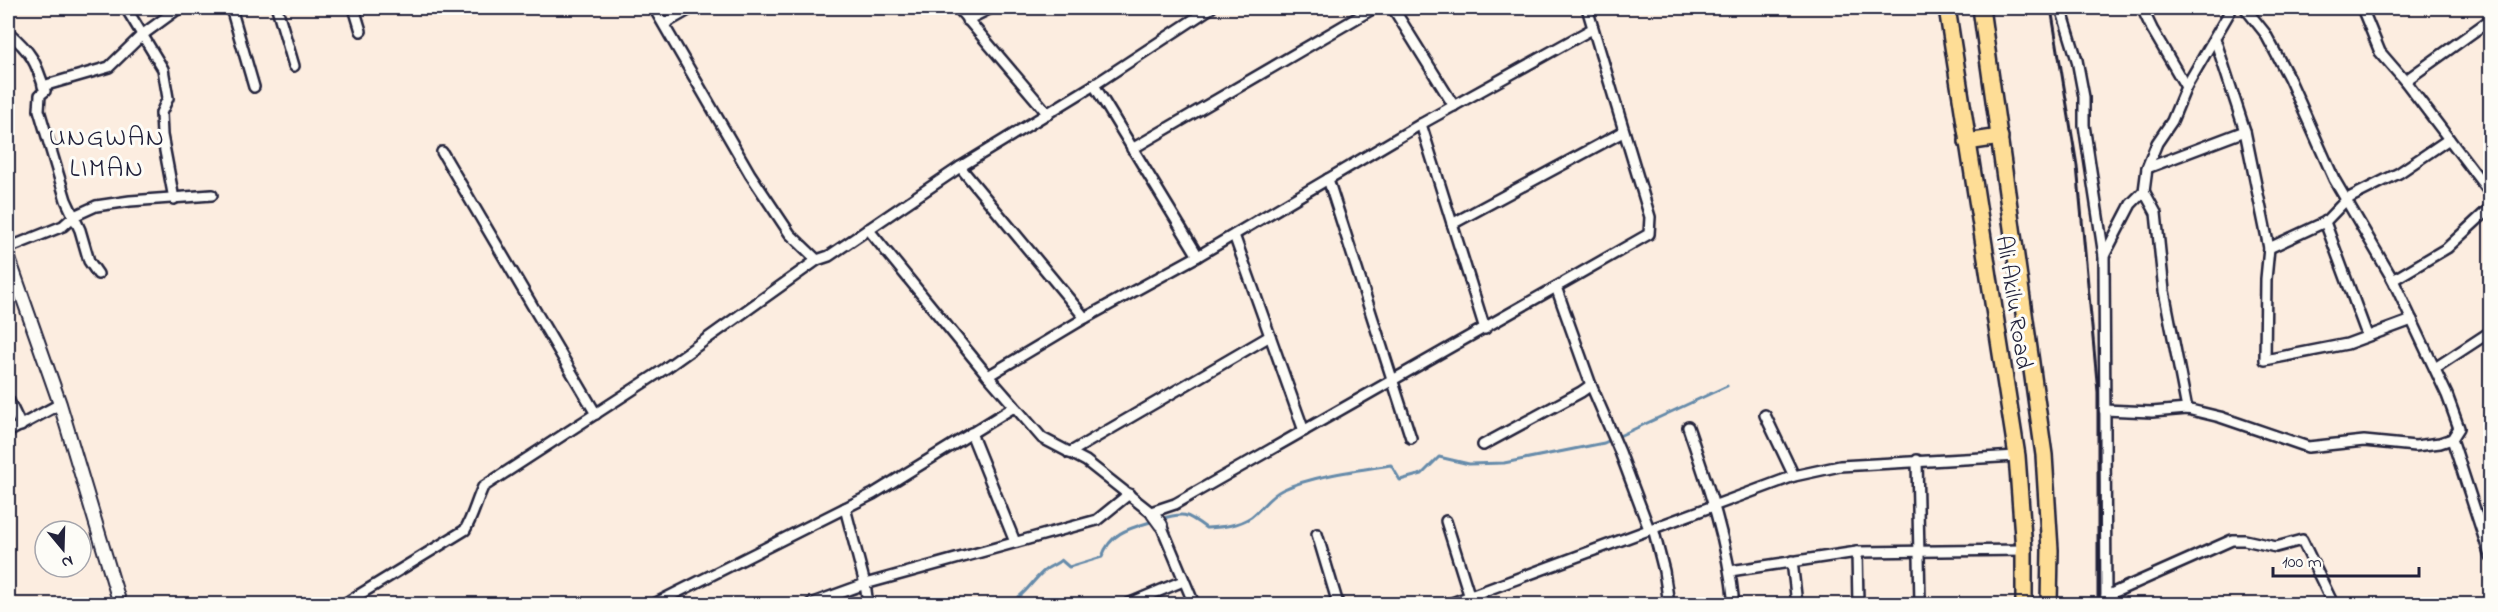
<svg xmlns="http://www.w3.org/2000/svg" width="2498" height="612" font-family="'Indie Flower',sans-serif">
	<rect width="100%" height="100%" fill="#fcede0"/>
	<filter id="ink" filterUnits="userSpaceOnUse"><feTurbulence type="fractalNoise" baseFrequency=".0167" numOctaves="2"/><feDisplacementMap in="SourceGraphic" scale="12" xChannelSelector="R" yChannelSelector="G"/><feConvolveMatrix kernelMatrix="1 2 1 2 8 2 1 2 1" color-interpolation-filters="sRGB"/></filter>
	<g filter="url(#ink)">
		<g fill="none" stroke-linecap="round" stroke-linejoin="round">
			<g stroke="#668baa" stroke-width="3">
				<path d="M1160,519C1184,512 1186,513 1206,528C1221,527 1238,526 1251,517C1262,509 1268,497 1282,490C1311,476 1359,470 1391,465L1400,480L1422,474L1439,457L1469,464L1504,463L1604,443L1727,386"/>
				<path d="M1007,604C1025,596 1030,583 1044,571C1049,566 1056,565 1061,560L1069,567L1102,557C1110,532 1131,528 1154,521"/>
			</g>
			<defs>
				<g id="minor">
					<path d="M126,8L163,69L168,98L161,113L162,135L174,199"/>
					<path d="M231,8L254,87"/>
					<path d="M277,8L294,66"/>
					<path d="M354,8L361,31"/>
					<path d="M654,8L750,174L790,234L817,260"/>
					<path d="M958,8L1048,114"/>
					<path d="M1393,8L1454,106"/>
					<path d="M2061,8L2077,60L2084,97V125L2104,256"/>
					<path d="M2142,8L2152,29L2186,87"/>
					<path d="M2245,8L2265,33L2289,78L2334,179L2393,280L2447,395L2459,428L2452,439L2490,556"/>
					<path d="M2362,8L2380,52L2405,81L2490,193"/>
					<path d="M967,20L991,8"/>
					<path d="M664,24L692,8"/>
					<path d="M8,32C31,52 36,61 45,91L40,95L39,110L66,200L80,230L89,261L98,274"/>
					<path d="M2215,39L2245,131L2269,248L2266,279L2265,360L2347,344L2412,320"/>
					<path d="M2405,81L2490,20"/>
					<path d="M1094,85L1198,256"/>
					<path d="M43,86L109,67L142,35L179,8"/>
					<path d="M1421,124L1485,329"/>
					<path d="M1132,149L1374,8"/>
					<path d="M442,152L596,414"/>
					<path d="M960,167L1085,318"/>
					<path d="M2147,168L2245,131"/>
					<path d="M1328,179L1411,438"/>
					<path d="M2144,191L2156,213L2164,291L2187,409"/>
					<path d="M2325,222L2367,335"/>
					<path d="M1452,224L1623,132"/>
					<path d="M868,229L988,376L1042,438L1086,461L1153,514"/>
					<path d="M1234,235L1304,431"/>
					<path d="M8,248L63,226L74,216L96,206L130,201L212,195"/>
					<path d="M2269,248L2325,222L2347,199L2399,173L2449,139"/>
					<path d="M2393,280L2447,248L2490,208"/>
					<path d="M1556,287L1591,385L1620,452L1649,529"/>
					<path d="M2435,368L2490,332"/>
					<path d="M988,376L1085,318L1198,256L1421,124L1592,29"/>
					<path d="M8,399L21,426"/>
					<path d="M2104,410L2152,412L2187,409L2220,417L2308,447L2364,441L2415,446L2440,443L2452,439"/>
					<path d="M1765,415L1794,476"/>
					<path d="M1688,427C1708,485 1728,543 1734,604"/>
					<path d="M8,432L60,404"/>
					<path d="M971,433L1015,542"/>
					<path d="M1483,445L1581,392L1591,385"/>
					<path d="M1069,453L1270,336"/>
					<path d="M1917,460L1920,604"/>
					<path d="M845,508L865,584L868,604"/>
					<path d="M1151,512L1175,504L1649,234L1650,217L1587,8"/>
					<path d="M1446,521L1472,604"/>
					<path d="M1161,525L1194,604"/>
					<path d="M1653,528L1664,571L1669,604"/>
					<path d="M1317,534L1338,604"/>
					<path d="M1857,552L1858,604"/>
					<path d="M1792,561L1797,604"/>
					<path d="M1730,571L1857,552L2024,550"/>
					<path d="M2106,596L2232,540H2245L2276,547L2302,540L2333,604"/>
					<path d="M344,604L465,530C473,516 476,502 483,487L666,368L817,260L829,256L960,167L1094,85L1211,8"/>
					<path d="M654,604L873,494L1014,407"/>
					<path d="M810,604L865,584L1097,520L1129,494"/>
					<path d="M1128,604L1183,581"/>
					<path d="M1449,604L1794,476L1840,466L2017,456"/>
					<path d="M2106,604L2104,256L2131,204L2144,191L2147,168L2157,143L2172,121L2186,87L2232,8"/>
					<path d="M2488,604L2490,601"/>
				</g>
				<g id="tertiary">
					<path d="M8,256L60,404L120,604"/>
					<path d="M1153,514L1161,525"/>
				</g>
				<g id="primary">
					<path d="M1947,8L2017,456L2024,550V604"/>
					<path d="M1981,8L2044,455L2050,550L2049,604"/>
					<path d="M1967,142L2000,137"/>
				</g>
			</defs>
			<use href="#minor" stroke="#22223b" stroke-width="14"/>
			<use href="#tertiary" stroke="#22223b" stroke-width="16"/>
			<use href="#primary" stroke="#22223b" stroke-width="20"/>
			<use href="#minor" stroke="#fdfcf7" stroke-width="9"/>
			<use href="#tertiary" stroke="#fdfcf7" stroke-width="12"/>
			<use href="#primary" stroke="#fedd96" stroke-width="15"/>
			<path stroke="#22223b" stroke-width="3" d="M2051,8L2077,166L2098,392V604"/>
		</g>
	</g>
	<g text-anchor="middle" stroke-width="6" stroke-linejoin="round" paint-order="stroke">
		<g font-size="24" fill="#22223b" stroke="#fdfcf7">
			<text transform="translate(2015 302) rotate(81)" y="8">Ali Akilu Road</text>
		</g>
		<g font-size="27" letter-spacing="1.5" fill="#22223b" stroke="#fdfcf7">
			<text x="107" y="145">UNGWAN<tspan x="107" dy="31">LIMAN</tspan></text>
		</g>
	</g>
	<rect width="2498" height="612" fill="none" stroke="#fdfcf7" stroke-width="30"/>
	<rect x="15" y="15" width="2468" height="582" fill="none" stroke="#22223b" stroke-width="2" filter="url(#ink)"/>
	<g transform="translate(63 549) rotate(161)"><circle r="28" fill="#fdfcf7" stroke="#a5a5ac" stroke-width="1.5"/>
	<path d="M0-4.5L10 22L0 15L-10 22Z" fill="#22223b"/>
	<text y="-9" font-size="16" font-weight="bold" text-anchor="middle" fill="#22223b">N</text>
	</g>
	<path d="M2273 567v9h146v-9" fill="none" stroke="#22223b" stroke-width="3"/>
	<text x="2282" y="567" font-size="18" fill="#22223b" stroke="#fdfcf7" stroke-width="4.5" paint-order="stroke">100 m</text>
</svg>
